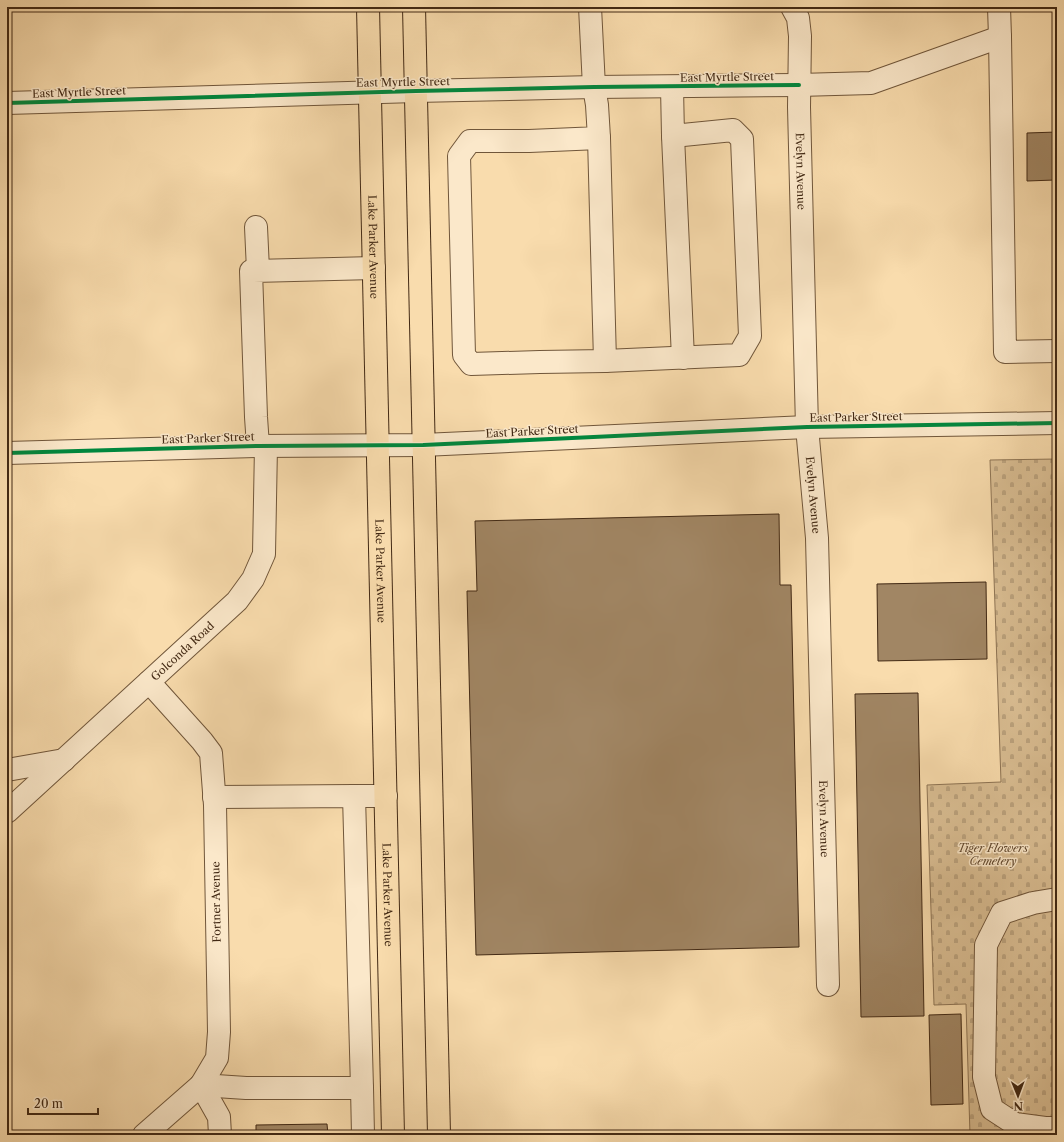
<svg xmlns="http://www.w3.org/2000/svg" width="1064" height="1142" font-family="'Libre Caslon Text',serif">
	<defs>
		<pattern id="cemetery-stones" width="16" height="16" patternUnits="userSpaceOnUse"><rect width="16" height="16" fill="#dabe93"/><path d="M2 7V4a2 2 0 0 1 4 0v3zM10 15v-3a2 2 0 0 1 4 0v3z" fill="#bca37e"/></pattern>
	</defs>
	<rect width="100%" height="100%" fill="#f9dcad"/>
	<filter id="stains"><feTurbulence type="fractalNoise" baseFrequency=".005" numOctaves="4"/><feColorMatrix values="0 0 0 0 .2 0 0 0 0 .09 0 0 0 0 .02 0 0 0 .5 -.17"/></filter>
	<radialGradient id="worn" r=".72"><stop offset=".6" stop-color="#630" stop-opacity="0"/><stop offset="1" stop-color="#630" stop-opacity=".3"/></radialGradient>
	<path fill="url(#cemetery-stones)" stroke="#8e7454" d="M1057,459V1135H970L966,1004L934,1005L927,785L1001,782L990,460Z"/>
	<g fill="#a18664" stroke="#422914">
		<path d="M1057,132V263L1055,180L1027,181V133Z"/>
		<path d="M779,514L780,585H791L799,947L476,955L467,591H477L475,521Z"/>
		<path d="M986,582L987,659L878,661L877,584Z"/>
		<path d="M918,693L924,1016L861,1017L855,694Z"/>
		<path d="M961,1014L963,1104L931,1105L929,1015Z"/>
		<path d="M327,1124L328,1135H256V1125Z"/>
	</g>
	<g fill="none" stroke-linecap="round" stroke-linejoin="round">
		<defs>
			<g id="minor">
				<path d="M590,7L594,87L597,105L599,138L529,141H470L459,156L464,355L471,364L540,362L605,361L739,355L750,336L742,139L733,130L673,136L672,87"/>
				<path id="s1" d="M792,7L798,18L800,36L799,107L807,427L817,538L828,985"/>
				<path d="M1000,37L1005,352L1057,351"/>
				<path d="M7,103L416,91L594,87L799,85L871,83L1000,37L999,7"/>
				<path d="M673,136L683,358"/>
				<path d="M599,138L605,361"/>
				<path d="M256,227L258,270"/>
				<path d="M258,446L256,417L251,271L374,268"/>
				<path d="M7,453L258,446L423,445L807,427L1057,423"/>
				<path d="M7,770L64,760"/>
				<path d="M354,796H386"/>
				<path d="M214,797L354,796L362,1088"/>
				<path id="s2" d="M7,812L237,601L253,579L264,554L266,446"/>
				<path d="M1057,899L1033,903L1002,913L986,945L984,1077L992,1109L1015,1124L1045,1128H1057"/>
				<path d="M201,1085L246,1088H362L363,1135"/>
				<path d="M201,1085L219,1117L220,1135"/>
				<path d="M144,1135L201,1085L217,1058L219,1032L215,805L211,753L202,741L149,682"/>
			</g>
			<g id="major">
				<path id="s3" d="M368,7L393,1135"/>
				<path d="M414,7L439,1135"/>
			</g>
		</defs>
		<use href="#minor" stroke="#70563a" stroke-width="24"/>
		<use href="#major" stroke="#422914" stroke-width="24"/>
		<use href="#minor" stroke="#fbe8ca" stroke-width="22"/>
		<use href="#major" stroke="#f9dcad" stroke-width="22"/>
		<defs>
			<g id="cycleway">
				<path d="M7,103L416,91L594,87L799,85"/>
				<path d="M7,453L258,446L423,445L807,427L1057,423"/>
			</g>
		</defs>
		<use href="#cycleway" stroke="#fbe8ca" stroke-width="6"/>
		<use href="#cycleway" stroke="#00873e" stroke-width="4"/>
	</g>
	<g text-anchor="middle" stroke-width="3" stroke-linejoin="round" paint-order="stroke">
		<g font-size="11" fill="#422914" stroke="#fbe8ca">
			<text transform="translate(727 77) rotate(-1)" y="4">East Myrtle Street</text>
			<text transform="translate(403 82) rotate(-1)" y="4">East Myrtle Street</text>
			<text transform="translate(79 92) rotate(-2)" y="4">East Myrtle Street</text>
			<text dy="4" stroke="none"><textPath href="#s1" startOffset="166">Evelyn Avenue</textPath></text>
			<text dy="4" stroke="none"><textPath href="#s3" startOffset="240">Lake Parker Avenue</textPath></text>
			<text transform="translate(856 417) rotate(-1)" y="4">East Parker Street</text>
			<text transform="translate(532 431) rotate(-3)" y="4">East Parker Street</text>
			<text transform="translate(208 438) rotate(-2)" y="4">East Parker Street</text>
			<text dy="4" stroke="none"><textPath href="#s1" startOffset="490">Evelyn Avenue</textPath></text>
			<text dy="4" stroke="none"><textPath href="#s3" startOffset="564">Lake Parker Avenue</textPath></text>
			<text dy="4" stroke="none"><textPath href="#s2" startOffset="238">Golconda Road</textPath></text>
			<text dy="4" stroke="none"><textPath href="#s1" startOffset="814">Evelyn Avenue</textPath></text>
			<text dy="4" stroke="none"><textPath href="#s3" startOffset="888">Lake Parker Avenue</textPath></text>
			<text transform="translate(216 902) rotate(-91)" y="4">Fortner Avenue</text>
		</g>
		<g font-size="11" font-style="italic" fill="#60472d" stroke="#fbe8ca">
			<text x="993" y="852">Tiger Flowers<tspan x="993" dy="13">Cemetery</tspan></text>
		</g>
	</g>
	<rect width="1064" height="1142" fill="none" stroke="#f9dcad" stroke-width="24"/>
	<rect x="8" y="8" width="1048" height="1126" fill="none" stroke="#422914" stroke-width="2"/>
	<rect x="12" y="12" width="1040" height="1118" fill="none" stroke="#422914"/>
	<g transform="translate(1018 1096) rotate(179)" stroke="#fbe8ca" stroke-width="3" paint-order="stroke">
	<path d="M0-3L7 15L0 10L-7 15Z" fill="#422914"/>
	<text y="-6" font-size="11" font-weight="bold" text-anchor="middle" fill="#422914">N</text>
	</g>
	<path d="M28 1108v6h70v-6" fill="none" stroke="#422914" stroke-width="2"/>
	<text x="34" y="1108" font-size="12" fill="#422914" stroke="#fbe8ca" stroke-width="3" paint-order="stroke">20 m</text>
	<rect width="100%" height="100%" filter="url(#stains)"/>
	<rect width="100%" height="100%" fill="url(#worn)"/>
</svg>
